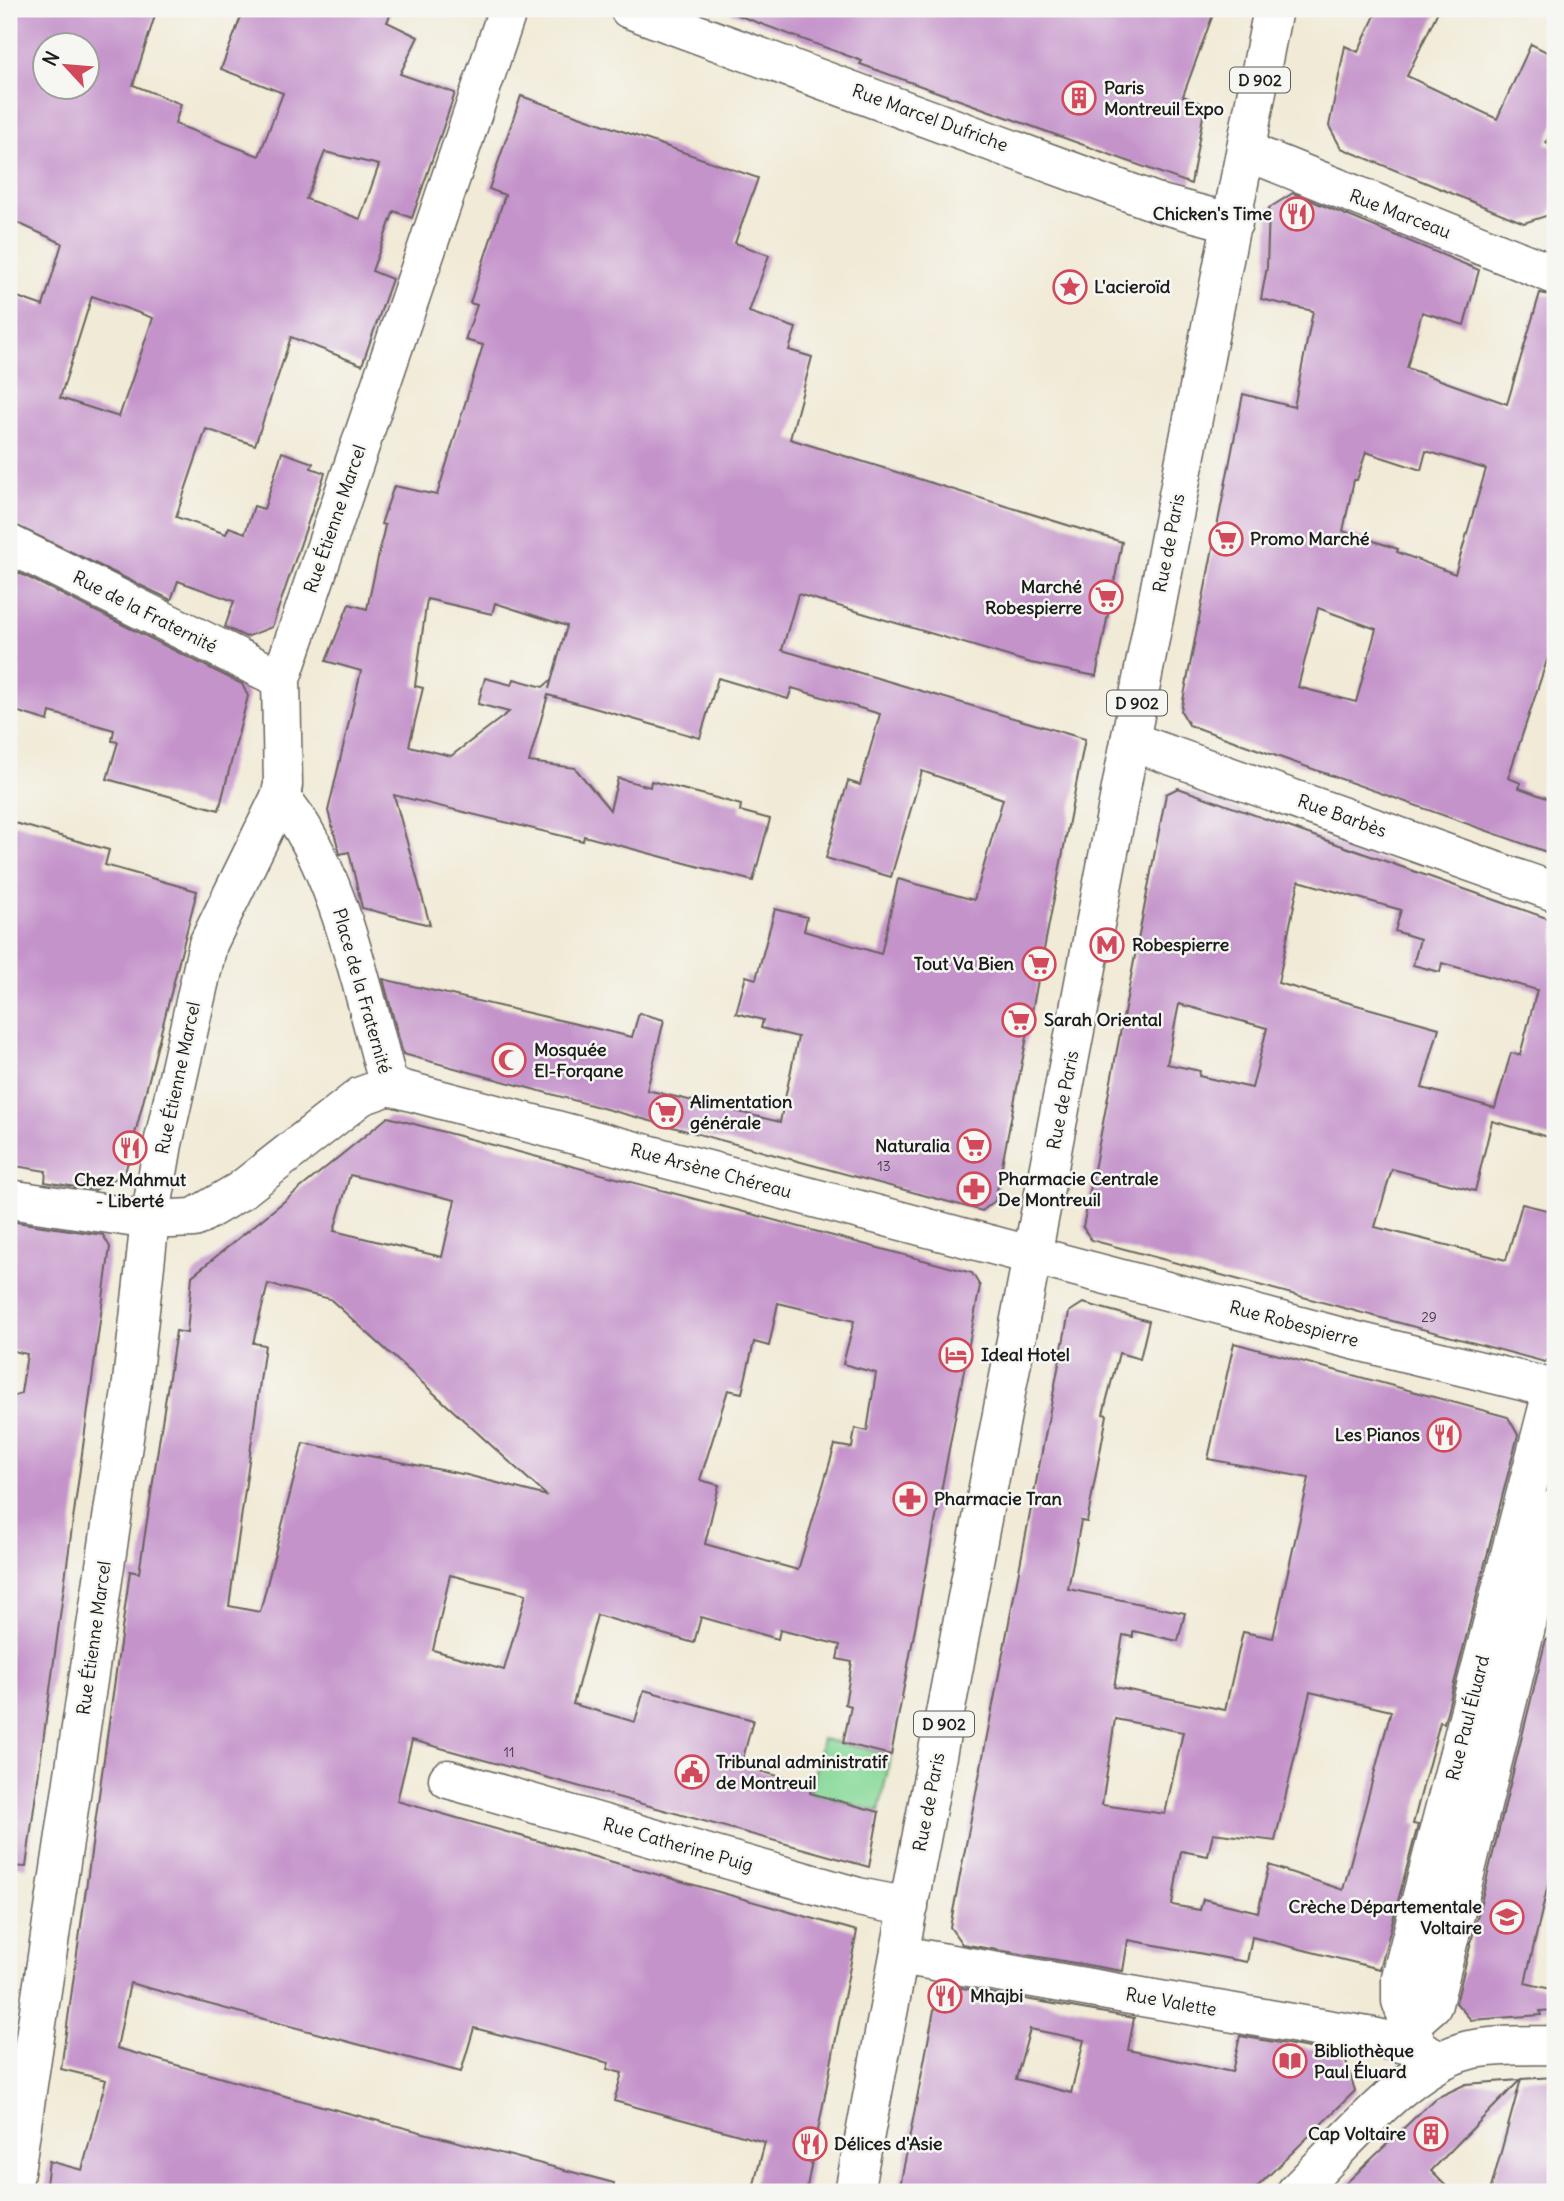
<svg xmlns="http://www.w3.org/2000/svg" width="1564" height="2201" font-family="Delius,sans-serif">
	<rect width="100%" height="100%" fill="#f6f6f2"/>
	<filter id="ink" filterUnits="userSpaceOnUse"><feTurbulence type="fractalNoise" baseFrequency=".0143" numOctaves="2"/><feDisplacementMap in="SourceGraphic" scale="14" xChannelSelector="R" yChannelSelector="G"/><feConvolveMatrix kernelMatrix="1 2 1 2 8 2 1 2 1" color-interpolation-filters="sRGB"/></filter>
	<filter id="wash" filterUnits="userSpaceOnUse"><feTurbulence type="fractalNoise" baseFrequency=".00686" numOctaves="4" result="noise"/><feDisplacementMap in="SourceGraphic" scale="28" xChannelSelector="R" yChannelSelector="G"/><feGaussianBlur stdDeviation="1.57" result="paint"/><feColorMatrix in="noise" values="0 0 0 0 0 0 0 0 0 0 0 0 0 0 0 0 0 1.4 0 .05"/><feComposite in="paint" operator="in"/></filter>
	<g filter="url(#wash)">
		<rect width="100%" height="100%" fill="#f1ead6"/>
		<path fill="#88d999" stroke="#527a5a" stroke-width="2" d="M822,1739L891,1755L879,1812L810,1793Z"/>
		<g id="blocks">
			<g fill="#c493ca" fill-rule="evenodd">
				<path d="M9,9H157L133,85L181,104L175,124L259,156L283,93L221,69L244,9H393L387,22L418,37L400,74L455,93L412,218L394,211L372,271L392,279L362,365L291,337L255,445L206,429L176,517L226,534L229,527L245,533L254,506L264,509L282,452L313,463L311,468L325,473L272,627L246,637L225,627L234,601L178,581L171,600L9,522V294L43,306L62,243L9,219ZM46,46H88V88H46ZM325,152L379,165L360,219L306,199ZM92,296L153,318L119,417L60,398Z"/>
				<path d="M729,9H1215L1183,96L1205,105L1191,184L860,64L862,61L729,12Z"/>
				<path d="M1378,9H1439L1407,76L1497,119L1531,44L1555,56V123L1546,143L1555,148V205L1549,215L1524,223L1341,148L1329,126L1345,46L1358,52Z"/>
				<path d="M521,96L758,178L735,243L769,255L749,312L796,328L789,350L812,357L790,439L1122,542L1096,676L1031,663L798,594L782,650L1085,739L995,1201L982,1211L403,1054L383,979L632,1037L639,1013L664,1020L647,1090L780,1122L798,1037L761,1028L763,1020L736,1013L746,976L756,979L775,909L807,917L804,931L881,954L898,879L974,900L1003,799L922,771L891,877L826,858L848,781L860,785L880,714L792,688L788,699L718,678L700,738L548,695L529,762L575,768L610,810L618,778L650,787L651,781L709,796L741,805L740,811L770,819L753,881L584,836L583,841L394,795L430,925L362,908L349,852L340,854L328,811L361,671L326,661L349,604L367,609L385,525L381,524L394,486L437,495L483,345L465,340L477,305L470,303L505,195L489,189ZM427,599L492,614L495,603L567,626L549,689L551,680L543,687L514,679L512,685L485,678L478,704L509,712L451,756L409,746L423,688L415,686Z"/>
				<path d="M1293,193L1479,270L1464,325L1422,312L1407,368L1507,404L1540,293L1555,296V636L1508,778L1521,783L1519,788L1555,801V855L1189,725L1181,711L1243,394L1294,407L1313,311L1261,299L1267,267L1269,208ZM1426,451L1486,469L1455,574L1397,552L1398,549L1343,531L1354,480H1357L1366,452L1421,470ZM1318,608L1376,629L1356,702L1298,687Z"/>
				<path d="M9,568L242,684L248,696L219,810L107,779L118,742L112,741L114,730L50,712L48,721L9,709Z"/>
				<path d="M1178,788L1555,921V1139L1492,1121L1475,1191L1392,1169L1375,1227L1506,1260L1522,1204L1555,1212V1353L1545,1362L1091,1240L1083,1227L1166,794ZM1299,881L1401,910L1395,931L1420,939L1413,965L1440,972L1442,963L1537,990L1520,1055L1511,1053L1495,1108L1422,1088L1439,1028L1278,983ZM1179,1004L1267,1028L1252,1088L1199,1076L1200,1071L1167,1064Z"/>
				<path d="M15,823L109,850L105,865L197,891L125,1173L95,1190L45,1182L46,1171L9,1165V848Z"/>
				<path d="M388,1117L972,1273L980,1286L891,1755L843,1743L851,1706L845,1704L852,1662L837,1659L840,1645L780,1630L778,1639L701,1617L694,1643L597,1615L573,1704L635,1722L644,1690L753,1720L741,1766L811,1785L810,1793L879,1812L869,1867L412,1740L397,1801L857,1931L806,2192H752L765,2142L614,2101L622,2073L607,2069L609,2063L474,2028L461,2072L130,1983L117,2048L299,2100L614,2183L612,2192H45L49,2161L82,2170L106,2080L61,2069L130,1571L139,1573L176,1331L187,1333L192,1276ZM350,1175L455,1200L442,1257L334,1231ZM268,1284L330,1299L547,1496L467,1475L303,1443L260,1612L229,1606L265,1345L253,1343ZM778,1303L854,1321L843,1364L876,1373L867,1431L855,1428L852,1448L835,1445L798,1570L705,1544L719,1485L700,1480L728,1390L742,1393L754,1342L769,1346ZM450,1575L526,1594L504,1670L433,1650Z"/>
				<path d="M9,1221L103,1235L110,1247L26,1867L9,1866V1400L21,1393L27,1354L9,1350Z"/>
				<path d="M1083,1303L1149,1321L1140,1359L1119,1353L1103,1414L1107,1415L1087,1522L1081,1521L1068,1589L1185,1613L1178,1641L1133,1631V1637L1123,1635L1114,1687L1225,1710L1243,1632L1273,1638L1309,1478L1208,1459L1234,1343L1508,1417L1518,1435L1444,1723L1440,1722L1413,1824L1418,1825L1380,1969L1252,1937L1247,1962L1128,1940L1123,1971L962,1944L950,1927L1069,1312ZM1310,1692L1391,1711L1343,1890L1269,1865L1258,1912L1203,1899L1200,1910L1172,1905L1181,1851L1208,1856L1213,1833L1275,1841ZM1115,1719L1183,1732L1165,1814L1102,1805Z"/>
				<path d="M1546,1639L1555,1640V1855L1525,1983L1555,1990V2010L1540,2011L1541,2015L1471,2020L1456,2003Z"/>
				<path d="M939,1984L1134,2018L1128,2050L1232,2072L1240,2036L1344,2054L1355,2091L1252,2192H899ZM1030,2029L1084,2040L1071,2093L1016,2079Z"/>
				<path d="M1555,2077V2192H1490L1521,2079Z"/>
				<path d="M1520,2080L1431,2171L1452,2192H1337L1434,2099L1466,2084Z"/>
			</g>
		</g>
	</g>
	<g filter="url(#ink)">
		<use href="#blocks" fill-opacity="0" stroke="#67645d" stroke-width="2"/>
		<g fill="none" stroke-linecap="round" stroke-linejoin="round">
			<defs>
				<g id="minor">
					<path d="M629,9L1161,204L1233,223"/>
					<path d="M1246,151L1555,275"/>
					<path d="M9,544L281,679"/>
					<path d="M1130,741L1555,892"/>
					<path d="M280,797C338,862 365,1001 389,1086"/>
					<path d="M9,1199L150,1220L194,1218L240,1191L361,1096L389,1086L1353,1340L1555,1389"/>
					<path d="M448,1779L858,1897L909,1907"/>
					<path d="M900,1955L1373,2037L1418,2047L1434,2058"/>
					<path d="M1409,2025L1433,2004L1555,1509"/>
					<path d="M1418,2047L1401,2001V1977L1553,1388"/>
					<path d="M12,2192L131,1391L150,1220L163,1144L208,944L280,797L283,785L281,679L508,9"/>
					<path d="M1296,2192C1341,2148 1407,2065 1469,2050C1496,2044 1528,2046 1555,2045"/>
				</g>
				<path id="major" d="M854,2192L1130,741L1273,9"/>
			</defs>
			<use href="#minor" stroke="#67645d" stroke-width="41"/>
			<use href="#major" stroke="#67645d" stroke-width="41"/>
			<use href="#minor" stroke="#fff" stroke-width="38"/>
			<use href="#major" stroke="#fff" stroke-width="38"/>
		</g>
	</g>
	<defs>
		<symbol id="building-ring" viewBox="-11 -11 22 22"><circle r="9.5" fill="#f6f6f2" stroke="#d1495b" stroke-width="1.5"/><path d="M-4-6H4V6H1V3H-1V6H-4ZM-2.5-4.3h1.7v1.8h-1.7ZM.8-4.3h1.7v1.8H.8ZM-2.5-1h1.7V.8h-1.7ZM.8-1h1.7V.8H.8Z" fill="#d1495b"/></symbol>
		<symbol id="restaurant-ring" viewBox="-11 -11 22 22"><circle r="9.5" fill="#f6f6f2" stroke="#d1495b" stroke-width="1.5"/><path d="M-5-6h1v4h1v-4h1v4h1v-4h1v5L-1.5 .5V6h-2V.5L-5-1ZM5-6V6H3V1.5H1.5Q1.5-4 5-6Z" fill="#d1495b"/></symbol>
		<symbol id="sight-ring" viewBox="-11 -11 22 22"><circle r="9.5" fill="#f6f6f2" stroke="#d1495b" stroke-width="1.5"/><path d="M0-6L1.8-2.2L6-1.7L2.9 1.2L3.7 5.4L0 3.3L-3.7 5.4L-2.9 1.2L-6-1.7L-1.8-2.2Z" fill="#d1495b"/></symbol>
		<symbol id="supermarket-ring" viewBox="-11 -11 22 22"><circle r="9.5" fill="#f6f6f2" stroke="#d1495b" stroke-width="1.5"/><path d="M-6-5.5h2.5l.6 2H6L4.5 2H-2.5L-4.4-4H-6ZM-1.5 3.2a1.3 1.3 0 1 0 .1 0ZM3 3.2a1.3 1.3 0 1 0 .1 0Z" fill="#d1495b"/></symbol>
		<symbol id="metro-ring" viewBox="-11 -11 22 22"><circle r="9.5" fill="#f6f6f2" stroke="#d1495b" stroke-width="1.5"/><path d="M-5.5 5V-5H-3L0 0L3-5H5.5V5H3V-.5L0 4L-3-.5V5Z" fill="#d1495b"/></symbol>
		<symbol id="mosque-ring" viewBox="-11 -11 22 22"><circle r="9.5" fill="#f6f6f2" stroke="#d1495b" stroke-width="1.5"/><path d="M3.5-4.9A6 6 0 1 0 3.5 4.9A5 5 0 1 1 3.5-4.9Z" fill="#d1495b"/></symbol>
		<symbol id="pharmacy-ring" viewBox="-11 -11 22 22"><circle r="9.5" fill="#f6f6f2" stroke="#d1495b" stroke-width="1.5"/><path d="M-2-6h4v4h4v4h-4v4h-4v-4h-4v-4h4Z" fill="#d1495b"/></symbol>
		<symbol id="hotel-ring" viewBox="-11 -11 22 22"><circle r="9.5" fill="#f6f6f2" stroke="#d1495b" stroke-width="1.5"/><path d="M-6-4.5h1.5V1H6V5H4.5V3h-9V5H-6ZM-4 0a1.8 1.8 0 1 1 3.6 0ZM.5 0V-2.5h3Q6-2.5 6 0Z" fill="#d1495b"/></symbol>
		<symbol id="civic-ring" viewBox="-11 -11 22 22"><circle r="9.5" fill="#f6f6f2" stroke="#d1495b" stroke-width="1.5"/><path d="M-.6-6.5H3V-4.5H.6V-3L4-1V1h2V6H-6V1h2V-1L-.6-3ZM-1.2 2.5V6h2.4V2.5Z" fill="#d1495b"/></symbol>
		<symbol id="school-ring" viewBox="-11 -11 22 22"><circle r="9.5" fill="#f6f6f2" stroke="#d1495b" stroke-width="1.5"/><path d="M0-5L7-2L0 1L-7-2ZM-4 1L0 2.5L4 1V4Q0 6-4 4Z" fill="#d1495b"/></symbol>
		<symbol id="library-ring" viewBox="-11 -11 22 22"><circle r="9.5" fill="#f6f6f2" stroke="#d1495b" stroke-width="1.5"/><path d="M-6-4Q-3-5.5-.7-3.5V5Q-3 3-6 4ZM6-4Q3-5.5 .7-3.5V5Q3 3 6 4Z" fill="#d1495b"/></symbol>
	</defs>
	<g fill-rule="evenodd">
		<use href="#building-ring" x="1060" y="79" width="38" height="38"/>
		<use href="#restaurant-ring" x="1278" y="195" width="38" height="38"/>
		<use href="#sight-ring" x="1051" y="268" width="38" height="38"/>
		<use href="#supermarket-ring" x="1207" y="520" width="38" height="38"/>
		<use href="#supermarket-ring" x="1087" y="578" width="38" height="38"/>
		<use href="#metro-ring" x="1088" y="926" width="38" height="38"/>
		<use href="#supermarket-ring" x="1020" y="945" width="38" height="38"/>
		<use href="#supermarket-ring" x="1000" y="1001" width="38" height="38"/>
		<use href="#mosque-ring" x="490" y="1041" width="38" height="38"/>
		<use href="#supermarket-ring" x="647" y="1093" width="38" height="38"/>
		<use href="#supermarket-ring" x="955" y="1127" width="38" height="38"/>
		<use href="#restaurant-ring" x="111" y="1129" width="38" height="38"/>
		<use href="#pharmacy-ring" x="955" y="1170" width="38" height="38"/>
		<use href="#hotel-ring" x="937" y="1336" width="38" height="38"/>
		<use href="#restaurant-ring" x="1425" y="1416" width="38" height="38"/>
		<use href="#pharmacy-ring" x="891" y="1480" width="38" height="38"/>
		<use href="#civic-ring" x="673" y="1753" width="38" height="38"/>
		<use href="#school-ring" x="1488" y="1898" width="38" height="38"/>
		<use href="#restaurant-ring" x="926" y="1977" width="38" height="38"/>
		<use href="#library-ring" x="1271" y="2042" width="38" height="38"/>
		<use href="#building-ring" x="1412" y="2115" width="38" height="38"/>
		<use href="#restaurant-ring" x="791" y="2125" width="38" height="38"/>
	</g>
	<g text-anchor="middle" stroke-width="5" stroke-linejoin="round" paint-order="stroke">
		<g font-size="14" fill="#463a48">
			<text x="884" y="1171">13</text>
			<text x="1429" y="1322">29</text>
			<text x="509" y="1757">11</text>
		</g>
		<g fill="#f6f6f2" stroke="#5d5d5c" stroke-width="2">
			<rect x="1230" y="67.5" width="60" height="25" rx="5"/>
			<rect x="1107" y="690.5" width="60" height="25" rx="5"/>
			<rect x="914" y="1711.5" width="60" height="25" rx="5"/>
		</g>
		<g font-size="16" font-weight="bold" fill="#1c1c1c">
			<text x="1260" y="86">D 902</text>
			<text x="1137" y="709">D 902</text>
			<text x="944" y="1730">D 902</text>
		</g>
		<g font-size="18" font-weight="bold" fill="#1c1c1c" stroke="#f6f6f2" text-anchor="start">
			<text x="1104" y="94">Paris<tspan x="1104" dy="21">Montreuil Expo</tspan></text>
			<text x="1272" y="220" text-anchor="end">Chicken's Time</text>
			<text x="1094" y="293">L'acieroïd</text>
			<text x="1250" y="545">Promo Marché</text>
			<text x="1082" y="593" text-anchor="end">Marché<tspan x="1082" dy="21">Robespierre</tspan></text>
			<text x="1132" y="951">Robespierre</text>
			<text x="1014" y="970" text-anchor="end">Tout Va Bien</text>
			<text x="1044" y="1026">Sarah Oriental</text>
			<text x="534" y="1056">Mosquée<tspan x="534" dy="21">El-Forqane</tspan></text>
			<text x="690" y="1108">Alimentation<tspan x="690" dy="21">générale</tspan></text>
			<text x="950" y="1152" text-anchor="end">Naturalia</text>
			<text x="998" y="1185">Pharmacie Centrale<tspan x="998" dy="21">De Montreuil</tspan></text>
			<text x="130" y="1186" text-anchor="middle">Chez Mahmut<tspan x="130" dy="21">- Liberté</tspan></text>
			<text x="981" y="1361">Ideal Hotel</text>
			<text x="1420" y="1441" text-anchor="end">Les Pianos</text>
			<text x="934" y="1505">Pharmacie Tran</text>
			<text x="716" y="1768">Tribunal administratif<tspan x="716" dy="21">de Montreuil</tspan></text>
			<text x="1482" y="1913" text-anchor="end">Crèche Départementale<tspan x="1482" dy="21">Voltaire</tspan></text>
			<text x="970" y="2002">Mhajbi</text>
			<text x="1314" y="2057">Bibliothèque<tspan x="1314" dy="21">Paul Éluard</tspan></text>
			<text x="1406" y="2140" text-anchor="end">Cap Voltaire</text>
			<text x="834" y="2150">Délices d'Asie</text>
		</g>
		<g font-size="18" fill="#1c1c1c" stroke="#f6f6f2">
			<text transform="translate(930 118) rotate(20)" y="6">Rue Marcel Dufriche</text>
			<text transform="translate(1400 214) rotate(21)" y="6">Rue Marceau</text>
			<text transform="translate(335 519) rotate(-71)" y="6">Rue Étienne Marcel</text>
			<text transform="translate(1169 543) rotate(-79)" y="6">Rue de Paris</text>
			<text transform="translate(145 612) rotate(27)" y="6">Rue de la Fraternité</text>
			<text transform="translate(1342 816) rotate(20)" y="6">Rue Barbès</text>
			<text transform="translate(362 991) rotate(74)" y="6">Place de la Fraternité</text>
			<text transform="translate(178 1078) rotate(-78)" y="6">Rue Étienne Marcel</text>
			<text transform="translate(1063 1100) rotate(-79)" y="6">Rue de Paris</text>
			<text transform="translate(711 1171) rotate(15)" y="6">Rue Arsène Chéreau</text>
			<text transform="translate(1294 1324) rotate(15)" y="6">Rue Robespierre</text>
			<text transform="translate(94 1638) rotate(-82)" y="6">Rue Étienne Marcel</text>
			<text transform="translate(1468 1718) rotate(-76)" y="6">Rue Paul Éluard</text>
			<text transform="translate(929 1802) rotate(-79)" y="6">Rue de Paris</text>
			<text transform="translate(678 1845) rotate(16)" y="6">Rue Catherine Puig</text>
			<text transform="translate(1171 2002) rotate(10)" y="6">Rue Valette</text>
		</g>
	</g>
	<rect width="1564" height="2201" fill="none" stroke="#f6f6f2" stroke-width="35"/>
	<g transform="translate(66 66) rotate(296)"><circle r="33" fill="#f6f6f2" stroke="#9f9f9c" stroke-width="2"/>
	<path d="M0-5L12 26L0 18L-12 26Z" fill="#d1495b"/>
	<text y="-10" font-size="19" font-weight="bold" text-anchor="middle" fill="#1c1c1c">N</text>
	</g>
</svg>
